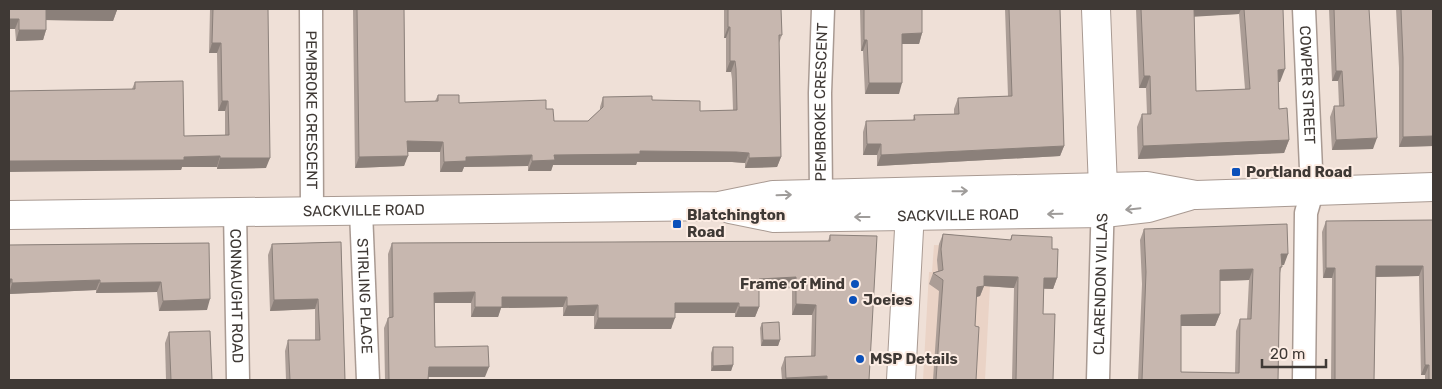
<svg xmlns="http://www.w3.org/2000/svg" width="1442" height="389" font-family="Rubik,sans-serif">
	<rect width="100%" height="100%" fill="#efe0d7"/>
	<path fill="#ead3c6" d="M934,245L992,247L985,380H923L929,272H932Z"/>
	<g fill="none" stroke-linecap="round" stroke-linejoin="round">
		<defs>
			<g id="minor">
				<path id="s1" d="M311,9L312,213"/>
				<path id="s2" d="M1304,9L1312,192L1306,213L1304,380"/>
				<path id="s3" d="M821,194L820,93L823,9"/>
				<path id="s4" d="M235,211L238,380"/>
				<path id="s5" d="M361,211L368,380"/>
				<path id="s6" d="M1098,380L1103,196"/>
			</g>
			<g id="tertiary">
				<path d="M1096,9L1103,188"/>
				<path d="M901,380L911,192"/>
			</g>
			<g id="primary">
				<path id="s7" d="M730,209L774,218L1104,213L1148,208L1189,196"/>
				<path id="s8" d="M9,215L719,206L773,195L1147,186L1196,195L1433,187"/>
			</g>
		</defs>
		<use href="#minor" stroke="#a99a92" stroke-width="25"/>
		<use href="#tertiary" stroke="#a99a92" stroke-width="30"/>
		<use href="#primary" stroke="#a99a92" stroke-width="30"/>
		<use href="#minor" stroke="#fff" stroke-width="22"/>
		<use href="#tertiary" stroke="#fff" stroke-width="28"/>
		<use href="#primary" stroke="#fff" stroke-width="28"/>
	</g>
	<g fill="#ab9d96" fill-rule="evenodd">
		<path d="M9,9H145V10H117L113,21L46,20V30L43,40L16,41L15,29Z"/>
		<path d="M210,9H268L266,168L217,169V167H182L181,170L132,89L135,82L184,136L225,135V111H218L217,53H209Z"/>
		<path d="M353,9H404L405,102L435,101L438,95L459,103L546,109L554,121H588L600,110V107L603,97L652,100L700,111L733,110L732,79L731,72H726V38H724V9H781L782,35L779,43L781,157L777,167L745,168V163L732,162H637L636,165H553L551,171H528V166L464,167L462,172H440V152H408L404,166L355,168Z"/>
		<path d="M860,9H922V33L919,44H902L899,94H865L863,51H861Z"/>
		<path d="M1005,9H1060L1064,146L1060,156L877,166V155H863V132L866,121L913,120L914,115L954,114V109L958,98L1008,96Z"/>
		<path d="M1136,9H1283L1280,82H1278L1279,109L1289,140L1284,153L1138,159L1137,127L1142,114H1147L1146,88H1139ZM1239,14L1245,89L1196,91L1194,16Z"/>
		<path d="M1329,9H1371H1369L1373,149L1332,150L1330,117L1334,106H1339L1338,81H1332Z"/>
		<path d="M1396,9H1433V146L1399,147V68Z"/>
		<path d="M1433,220V380H1425V375H1421L1419,276L1376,277L1374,380H1331L1332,278H1323L1322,232L1326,221Z"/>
		<path d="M1144,229L1284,265H1282L1280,273L1278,380H1138L1142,284L1140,240ZM1249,280L1247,319H1240L1236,331L1235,373L1181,372V326H1215L1220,314V281Z"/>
		<path d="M943,234L1010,240L1012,235L1052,249L1057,278L1053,289H1044L1043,314L1053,380H1012L1014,288L984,286L980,296L976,297L975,326L976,380H933L939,291L929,284L933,273L938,271L937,260L939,244Z"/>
		<path d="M830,235L869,380H782L781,368L785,357L811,356L812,315H792V288L759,289V307L755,317H735V313H675L671,329H594V316H563V307L501,308L498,317H471V303H435V347L485,377H428V380H385L384,328L388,318H389L388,254L392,243L828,241Z"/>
		<path d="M341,242L345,380H286L285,351L288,340H315V309L270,311L268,255L272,244Z"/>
		<path d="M209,243L207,310L159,311L157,292L96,293V290L9,294V245Z"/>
		<path d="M762,323L780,340L778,346H761L760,328Z"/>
		<path d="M169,332L212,380H166L165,343Z"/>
		<path d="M713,347L733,365L731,371H711V353Z"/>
	</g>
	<g fill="#8b807a">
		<path d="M145,9V10H117L113,21L42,20L46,10Z"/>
		<path d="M1192,9H1241L1239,14L1190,17Z"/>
		<path d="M9,19H19L15,29H9Z"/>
		<path d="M728,27H730L726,38H724Z"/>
		<path d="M19,30H46L43,40L16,41Z"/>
		<path d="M922,33L919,44H898L902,34Z"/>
		<path d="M864,40H867L863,51H861Z"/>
		<path d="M212,43H221L217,53H209Z"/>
		<path d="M730,61H735L731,72H726Z"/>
		<path d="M1285,69L1280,82H1274L1278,70Z"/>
		<path d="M1336,71H1342L1338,81H1332Z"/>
		<path d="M1144,76H1150L1146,88H1139Z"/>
		<path d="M869,83H902L899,94H865Z"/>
		<path d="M222,101H228L225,111H218Z"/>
		<path d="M1433,136V146L1399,147L1403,137Z"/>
		<path d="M1377,138L1373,149L1332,150L1336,140Z"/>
		<path d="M1289,140L1284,153L1138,159L1143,146Z"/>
		<path d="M407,141L443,142L440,152H404Z"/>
		<path d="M867,144H881L877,155H863Z"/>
		<path d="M1064,146L1060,156L877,166L881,155Z"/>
		<path d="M640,151L736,152L749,153L745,163L732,162H637L636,165H553L551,171H528L532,161L554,155Z"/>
		<path d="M532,155L528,166L464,167L462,172H440L444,162L466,157Z"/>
		<path d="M220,156L217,167H182L181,170L9,172V161Z"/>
		<path d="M408,156L404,166L355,168L359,157Z"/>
		<path d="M781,157L777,167L745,168L749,158Z"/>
		<path d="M220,158H270L266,168L217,169Z"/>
		<path d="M1281,254H1288L1284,265H1277Z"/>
		<path d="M1376,266H1423L1419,276L1372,277Z"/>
		<path d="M1326,268H1335L1332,278H1323Z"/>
		<path d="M1253,269L1249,280L1215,281L1220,270Z"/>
		<path d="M984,276L1018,277L1014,288L984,286L980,296L973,298L977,287Z"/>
		<path d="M796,277L792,288L755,290L759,279Z"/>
		<path d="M1044,278H1057L1053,289L1040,288Z"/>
		<path d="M9,279H12L9,287Z"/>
		<path d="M100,280L96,290L9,294L12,283Z"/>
		<path d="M161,282L157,292L96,293L100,283Z"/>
		<path d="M475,292L471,303H430L434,293Z"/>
		<path d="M502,297H567L563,307L501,308L498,317H471L475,307Z"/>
		<path d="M210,299L207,310L159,311L163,301Z"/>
		<path d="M318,299L315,309L270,311L274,300Z"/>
		<path d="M675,303H739L735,313H671Z"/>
		<path d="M796,304L816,305L812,315H792Z"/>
		<path d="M598,305L594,316H563L567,306Z"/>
		<path d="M739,307H759L755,317H735Z"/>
		<path d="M1220,314L1215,326H1177L1181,315Z"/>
		<path d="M598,318H675L671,329H594Z"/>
		<path d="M763,340H780L778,346H761Z"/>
		<path d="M733,365L731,371H711L713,366Z"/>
		<path d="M1425,365H1429L1425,375H1421Z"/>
		<path d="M429,367H489L485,377H425Z"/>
		<path d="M827,376L826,380H785L786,378Z"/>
	</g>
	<g fill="#c7b7af" stroke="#8b807a" fill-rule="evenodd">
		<path d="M9,9H117V10H46V30H19V19H9Z"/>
		<path d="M213,9H268L270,158H220V156L184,157V160L9,161V91L135,89V82L183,81L184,136L229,135L228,101H222L221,43H212Z"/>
		<path d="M357,9H404L405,102L438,101V95H459V103L546,100V109H553L554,121H588L603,107V97L652,96V100L700,101V111L737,110L736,69L735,61H730V27H728V9H781L782,35H779L781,157L749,158V153L736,152L640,151V154L554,155L555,160L532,161V155L466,157V161L444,162L443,142L407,141L408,156L359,157Z"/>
		<path d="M864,9H922V33L902,34V83H869L867,40H864Z"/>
		<path d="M1009,9H1060L1064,146L881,155V144H867L866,121L915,120L914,115L959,114L958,98L1012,96Z"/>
		<path d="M1141,9H1194L1196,91L1250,89L1244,9H1283L1285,69L1278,70L1279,109L1287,108L1289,140L1143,146L1142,114H1151L1150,76H1144Z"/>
		<path d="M1334,9H1369L1377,138L1336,140L1334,106H1344L1342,71H1336Z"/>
		<path d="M1401,9H1433V136L1403,137V58Z"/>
		<path d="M1433,220V380H1429V365H1425L1423,266H1376L1374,380H1335V268H1326V221Z"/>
		<path d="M1287,224L1288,254H1281L1282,267H1280L1278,380H1142L1146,272L1144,229ZM1253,269L1251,319H1240L1239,373L1181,372V315L1220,314V270Z"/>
		<path d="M943,234L1011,240L1012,235L1052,237V249H1058L1057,278H1044L1043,314H1055L1053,380H1016L1018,277L984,276V286L977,287L975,326L979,327L976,380H936L943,280L933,273L943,270L941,249Z"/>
		<path d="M830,235L877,236L869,380H827V376L786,378L785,357L815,356L816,305L796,304V277L759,279V307H739V303H675V318H598V305L567,306V297H502V307H475V292L434,293L435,347L488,346L489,367H429L428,380H389L388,318L393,317L392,243L830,241Z"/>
		<path d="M341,242L345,380H290L288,340H320L318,299L274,300L272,244Z"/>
		<path d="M209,243L210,299L163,301L161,282L100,283V280L12,283V279H9V245Z"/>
		<path d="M779,322L780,340H763L762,323Z"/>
		<path d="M210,331L212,380H171L169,332Z"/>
		<path d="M713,347H733V365L713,366Z"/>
	</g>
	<defs><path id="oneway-shaft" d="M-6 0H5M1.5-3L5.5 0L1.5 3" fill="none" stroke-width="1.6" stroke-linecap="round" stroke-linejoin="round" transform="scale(1.25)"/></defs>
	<g stroke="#9f9c9a">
		<use href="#oneway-shaft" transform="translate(960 191) rotate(-1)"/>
		<use href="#oneway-shaft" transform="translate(784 195) rotate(-2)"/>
		<use href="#oneway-shaft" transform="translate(1133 209) rotate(174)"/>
		<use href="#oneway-shaft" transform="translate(1055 214) rotate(179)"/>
		<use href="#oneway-shaft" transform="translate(862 217) rotate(180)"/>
	</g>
	<g fill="#0b50ba" stroke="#fdede4" stroke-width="2">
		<rect x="1231" y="167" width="10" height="10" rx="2.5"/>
		<rect x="672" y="219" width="10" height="10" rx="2.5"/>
		<circle cx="855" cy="284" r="5"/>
		<circle cx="853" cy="300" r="5"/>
		<circle cx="860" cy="359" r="5"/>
	</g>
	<g text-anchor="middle" stroke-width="4" stroke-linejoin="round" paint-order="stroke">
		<g font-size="15" fill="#3f3935" stroke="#fdede4">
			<text dy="5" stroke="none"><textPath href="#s2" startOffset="76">COWPER STREET</textPath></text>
			<text dy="5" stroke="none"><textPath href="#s3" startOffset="92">PEMBROKE CRESCENT</textPath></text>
			<text dy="5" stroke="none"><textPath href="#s1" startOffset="101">PEMBROKE CRESCENT</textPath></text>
			<text dy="5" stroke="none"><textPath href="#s8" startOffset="355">SACKVILLE ROAD</textPath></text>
			<text dy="5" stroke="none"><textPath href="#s7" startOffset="229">SACKVILLE ROAD</textPath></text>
			<text dy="5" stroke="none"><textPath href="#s6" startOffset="96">CLARENDON VILLAS</textPath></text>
			<text dy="5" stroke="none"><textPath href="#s4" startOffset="85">CONNAUGHT ROAD</textPath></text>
			<text dy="5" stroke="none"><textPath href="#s5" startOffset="85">STIRLING PLACE</textPath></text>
		</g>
		<g font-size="15" font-weight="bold" fill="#3f3935" stroke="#fdede4" text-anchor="start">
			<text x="1246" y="177">Portland Road</text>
			<text x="687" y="220">Blatchington<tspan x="687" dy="17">Road</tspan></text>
			<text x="845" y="289" text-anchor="end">Frame of Mind</text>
			<text x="863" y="305">Joeies</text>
			<text x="870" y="364">MSP Details</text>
		</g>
	</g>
	<rect width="1442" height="389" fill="none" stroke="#3f3935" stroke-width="20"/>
	<path d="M1262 359v8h64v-8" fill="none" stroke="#3f3935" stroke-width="2.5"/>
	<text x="1270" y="359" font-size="15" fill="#3f3935" stroke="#fdede4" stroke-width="4" paint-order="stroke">20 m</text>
</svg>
